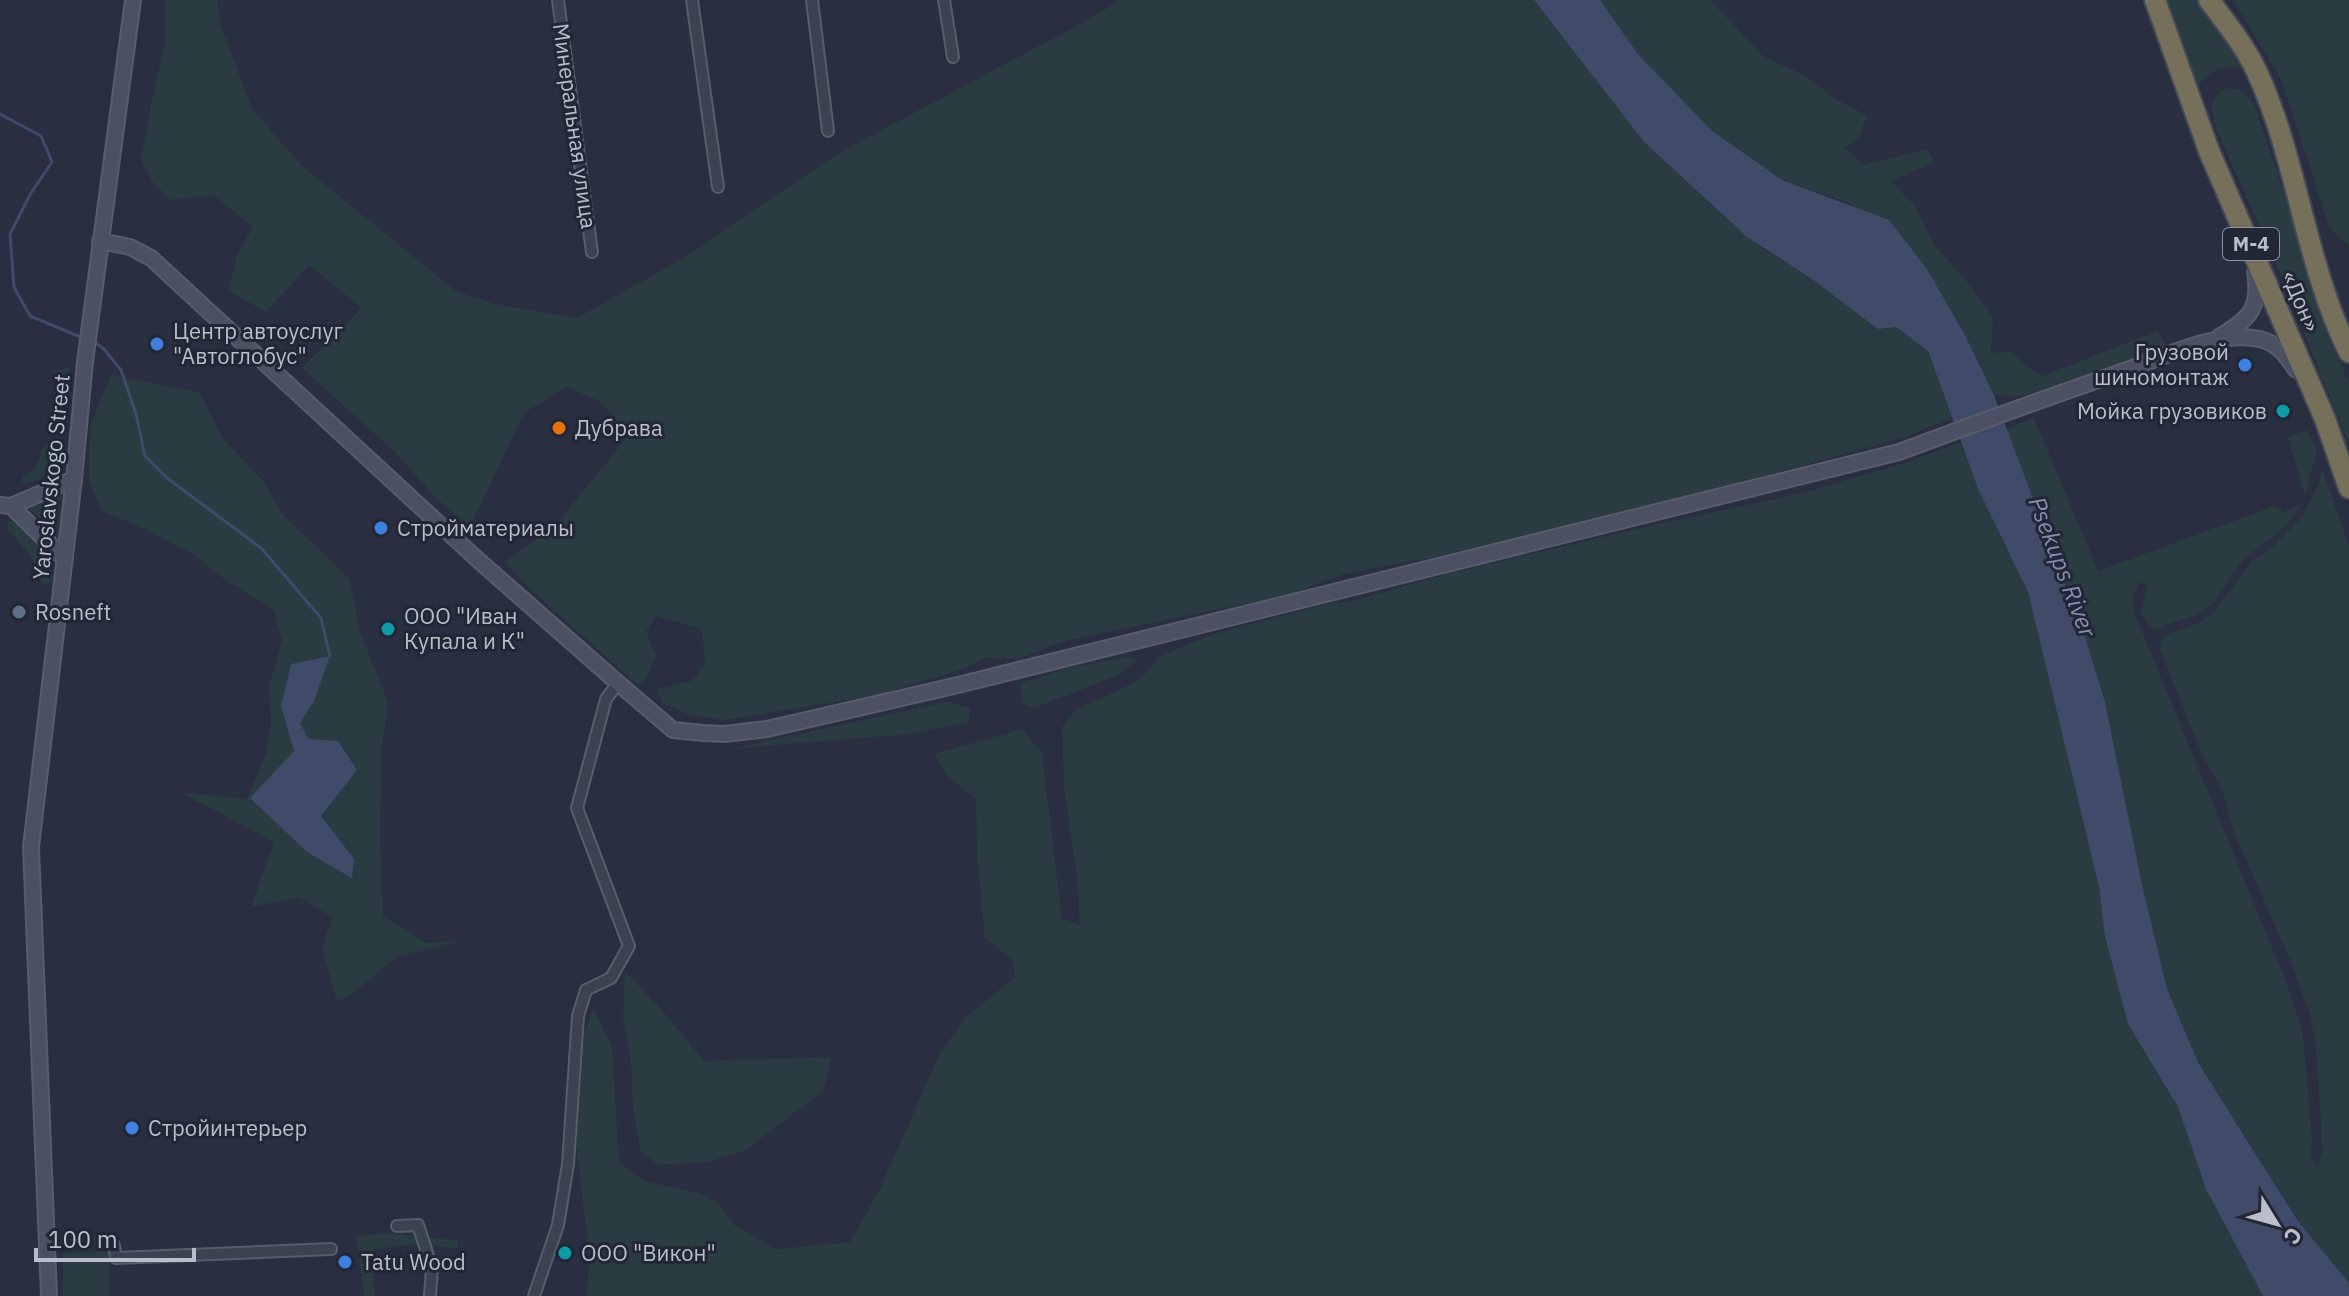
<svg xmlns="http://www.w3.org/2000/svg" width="2349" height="1296" font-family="'IBM Plex Sans',sans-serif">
	<rect width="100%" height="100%" fill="#292f41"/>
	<g fill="#2b3b42">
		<path d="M165,0H217L220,23L252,109L302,166L457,292L495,304L577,318L685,257L839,153L1093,17L1120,0H1534L1644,142L1729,221L1765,250L1896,327L1928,351L1952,418L1905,437L1656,506L1434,557L1344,574L1288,595L1064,641L1018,659L985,658L968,667L878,695L724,720L690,715L662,703L656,689L691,681L705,665L702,629L656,616L646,631L656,656L647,678L638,685L531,590L505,562L558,522L630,434L599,401L566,387L524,413L470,527L436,498L395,452L302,368L362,308L309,265L266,312L229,291L237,255L253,227L213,195L170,200L152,181L141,159L152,99L165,45Z"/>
		<path d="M1600,0H1710L1764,57L1804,75L1833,97L1867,116L1858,139L1845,148L1864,165L1926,149L1935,162L1891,181L1915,206L1935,246L1968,283L1993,317L1991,353L2011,351L2025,366L2043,376L2157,331L2167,346L2064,384L2017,397L1994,395L1964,333L1927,269L1849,203L1782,180L1711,130L1638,54Z"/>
		<path d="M2162,0H2199L2242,68C2217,66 2213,71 2195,88Z"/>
		<path d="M2233,0H2349V246L2330,229L2282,81Z"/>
		<path d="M2228,88L2240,90L2254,104L2292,216L2328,338L2349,382V444L2271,251L2215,127L2211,104L2219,93Z"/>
		<path d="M69,367L70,399L61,408V381L51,372Z"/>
		<path d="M111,375L200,393L223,439L264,482L282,514L349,578L360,632L388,702L382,748L380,830L383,916L426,943L461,941L396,957L352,994L337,1001L322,948L332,917L299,897L251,907L274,842L180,792L247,799L266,754L271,725L269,687L282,640L273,609L228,582L192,553L137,525L102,512L89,481L90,427Z"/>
		<path d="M2034,418L2098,571L2275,506L2284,512L2300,505C2289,533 2256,544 2238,566C2227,580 2219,602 2203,611C2189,620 2171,620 2157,630L2151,627L2141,613L2147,587L2140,581L2133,594L2134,612L2287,984L2303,1035L2312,1139L2311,1157L2318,1167L2322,1153L2321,1123L2316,1049L2311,1018L2291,962L2234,832L2222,790L2201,752L2160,649L2163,636L2198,623L2214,612L2253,560L2272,547L2302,517L2318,485L2322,469L2349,546V1283L2298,1221L2251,1147L2198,1062L2167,989L2142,884L2105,702L2085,637L2006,429Z"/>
		<path d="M2307,430L2317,450L2305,495L2288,437Z"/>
		<path d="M51,441L62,442L66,448C58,469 46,479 23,484L22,477C35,472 40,463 41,450Z"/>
		<path d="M1960,442L1978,489L2028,592L2099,887L2105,937L2128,1024L2178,1107L2206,1189L2263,1296H586L590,1259L576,1143L584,1033L594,1008L612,1046L619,1162L644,1181L699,1193L717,1202L735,1226L776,1249L850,1242L880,1189L939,1055L964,1019L1015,977L1013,960L985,938L977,859L976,799L949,778L934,754L1022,729L1042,753L1062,919L1080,925L1077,877L1064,787L1062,727L1075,710L1136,682L1150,669L1158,657L1207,636L1331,603L1350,602L1443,575L1654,525L1803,493L1911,461Z"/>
		<path d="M61,493L57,535L28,508L29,504Z"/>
		<path d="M8,521C33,524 48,555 53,576L50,583L43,584L31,557L7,528Z"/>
		<path d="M1127,657L1138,661L1114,677L1034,708L1022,704L1021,683L1069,668Z"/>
		<path d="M947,702L970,708L969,722L912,734L730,749Z"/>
		<path d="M625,971L662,1010L704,1061L832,1057L823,1091L744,1151L708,1162L659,1165L641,1152L633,1108L631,1062L623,1020Z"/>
		<path d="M385,1233L457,1240L458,1248L405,1245L370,1250L375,1296H364L356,1236Z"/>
		<path d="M109,1251L110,1296H63V1253Z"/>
	</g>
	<g fill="#404a69">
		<path d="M1534,0H1600L1638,54L1711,130L1782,180L1889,220L1927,269L1964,333L1994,395L2085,637L2105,702L2142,884L2167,989L2198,1062L2251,1147L2298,1221L2349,1283V1296H2263L2206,1189L2178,1107L2128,1024L2105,937L2099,887L2028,592L1978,489L1928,351L1896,327L1878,329L1812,279L1747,237L1644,142Z"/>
		<path d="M330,656L314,701L300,723L308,739L338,741L357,770L321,816L354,859L352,878L307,852L250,798L294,751L281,706L291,664Z"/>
	</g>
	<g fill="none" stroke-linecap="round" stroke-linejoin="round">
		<g stroke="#404a69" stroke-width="3">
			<path d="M0,114L41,136L52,162L31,193L10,234L14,287L30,316L83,338"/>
			<path d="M94,342L103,348L121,370L136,414L145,456L167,478L261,548L321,618L330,656"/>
		</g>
		<defs>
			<g id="street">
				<path d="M558,0L592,252"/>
				<path d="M692,0L718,187"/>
				<path d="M812,0L828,131"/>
				<path d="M944,0L953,57"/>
				<path d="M397,1226L418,1225L432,1268L430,1296"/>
				<path d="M114,1245L116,1258L331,1249"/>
				<path d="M534,1296L558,1225L568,1164L578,1016L586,990L611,978L629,946L577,808L606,699L618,683"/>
			</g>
			<g id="secondary">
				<path d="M100,241L130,247L151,258L477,559L618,683L673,730L703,733L724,734L767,729L958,685L1899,452C1974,424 2049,397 2124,371C2165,357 2216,330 2260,339C2277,343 2287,356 2296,370"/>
				<path d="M2219,337C2249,319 2261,309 2255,272"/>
				<path d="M0,505L11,506L74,479"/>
				<path d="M11,506L65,559"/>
				<path d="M49,1296L31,847L74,479L85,362L133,0"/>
			</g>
			<g id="highway">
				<path d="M2155,0L2209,151L2325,419L2349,488"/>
				<path d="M2209,0C2226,23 2245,46 2257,72C2298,161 2305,264 2349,352"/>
			</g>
		</defs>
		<use href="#street" stroke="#585d6b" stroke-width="14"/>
		<use href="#secondary" stroke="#585d6b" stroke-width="18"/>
		<use href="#highway" stroke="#454a58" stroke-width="24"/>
		<use href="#street" stroke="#3d4251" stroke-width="10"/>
		<use href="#secondary" stroke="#4c5063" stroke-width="14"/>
		<use href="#highway" stroke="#76705b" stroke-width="20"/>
	</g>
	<g fill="#3f7fe0" stroke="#222736" stroke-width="3">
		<circle cx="157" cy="344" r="8"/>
		<circle cx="2245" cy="365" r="8"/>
		<circle cx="381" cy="528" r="8"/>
		<circle cx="132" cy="1128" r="8"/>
		<circle cx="345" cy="1262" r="8"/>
	</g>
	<g fill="#0f9aa8" stroke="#222736" stroke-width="3">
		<circle cx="2283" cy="411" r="8"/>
		<circle cx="388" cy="629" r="8"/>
		<circle cx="565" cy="1253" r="8"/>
	</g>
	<circle fill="#e8710a" stroke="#222736" stroke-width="3" cx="559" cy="428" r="8"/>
	<circle fill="#5c6f8a" stroke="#222736" stroke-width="3" cx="19" cy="612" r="8"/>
	<g text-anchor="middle" stroke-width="6" stroke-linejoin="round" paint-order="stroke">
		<rect fill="#222736" stroke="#8c919e" stroke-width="2" x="2223" y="228" width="56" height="32" rx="6"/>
		<g font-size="20" font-weight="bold" fill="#babecb">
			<text x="2251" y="251">М-4</text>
		</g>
		<g font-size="22" fill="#babecb" stroke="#222736">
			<text transform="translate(575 126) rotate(82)" y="8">Минеральная улица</text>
			<text transform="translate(2301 301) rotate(67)" y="8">«Дон»</text>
			<text transform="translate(51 477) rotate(-84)" y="8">Yaroslavskogo Street</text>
		</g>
		<g font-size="22" fill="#babecb" stroke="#222736" text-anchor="start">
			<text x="173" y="339">Центр автоуслуг<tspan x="173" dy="25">"Автоглобус"</tspan></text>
			<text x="2229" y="360" text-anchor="end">Грузовой<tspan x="2229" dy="25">шиномонтаж</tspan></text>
			<text x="2267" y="419" text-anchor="end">Мойка грузовиков</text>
			<text x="575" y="436">Дубрава</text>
			<text x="397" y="536">Стройматериалы</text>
			<text x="35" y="620">Rosneft</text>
			<text x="404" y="624">ООО "Иван<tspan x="404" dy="25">Купала и К"</tspan></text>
			<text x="148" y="1136">Стройинтерьер</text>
			<text x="581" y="1261">ООО "Викон"</text>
			<text x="361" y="1270">Tatu Wood</text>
		</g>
		<g font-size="24" font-style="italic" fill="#848fb0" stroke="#222736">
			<text transform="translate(2062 567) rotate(69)" y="8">Psekups River</text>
		</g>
	</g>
	<g transform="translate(2277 1224) rotate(127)" stroke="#222736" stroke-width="6" paint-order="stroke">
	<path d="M0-6L14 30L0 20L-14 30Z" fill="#babecb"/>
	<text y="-12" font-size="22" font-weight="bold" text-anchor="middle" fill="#babecb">С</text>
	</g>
	<path d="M36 1248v12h158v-12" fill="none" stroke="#babecb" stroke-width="4"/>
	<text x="48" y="1248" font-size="24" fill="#babecb" stroke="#222736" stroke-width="6" paint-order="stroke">100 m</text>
</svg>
